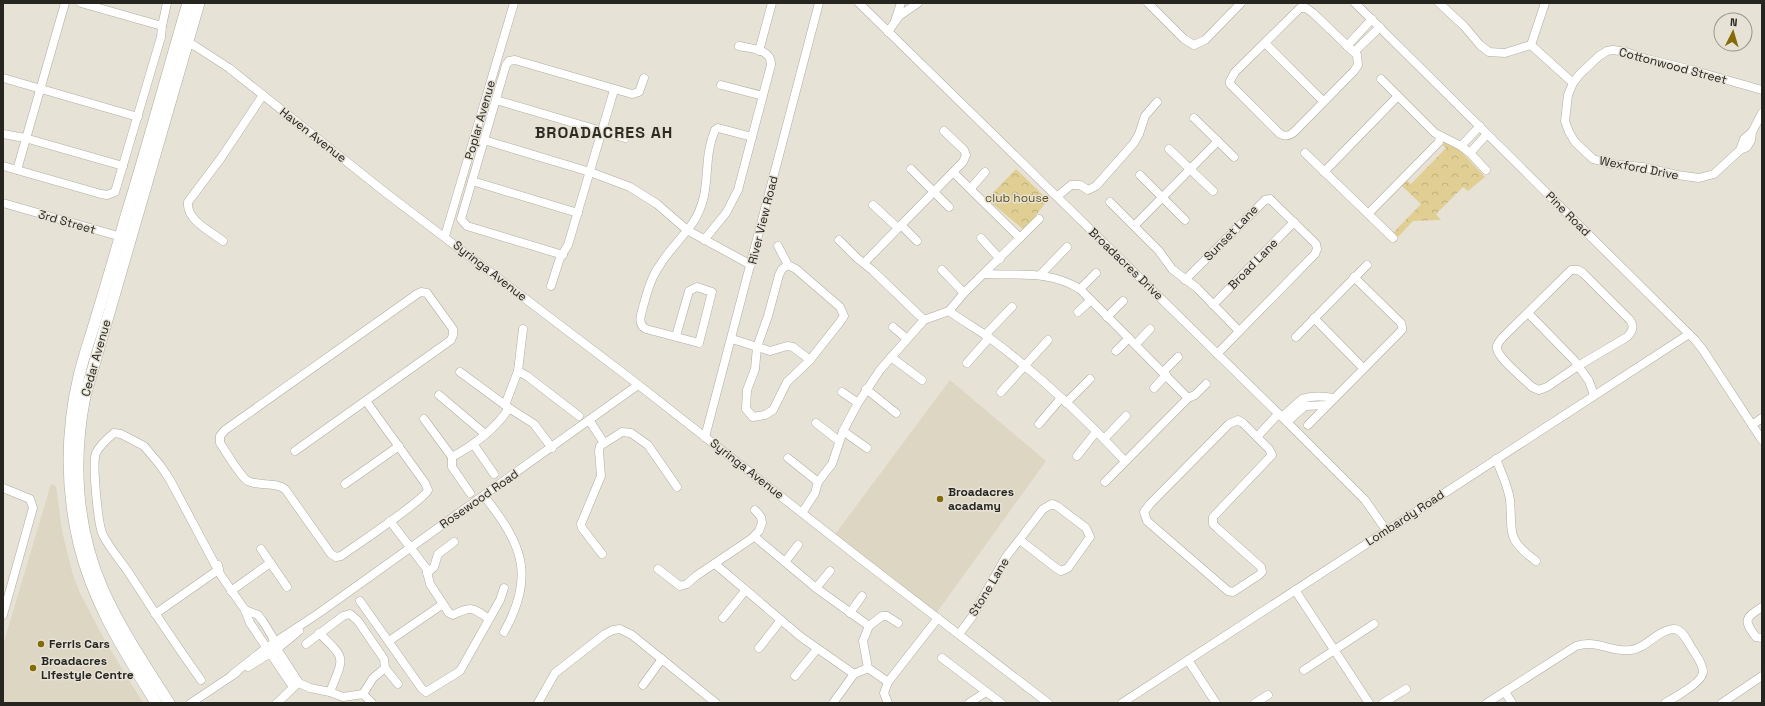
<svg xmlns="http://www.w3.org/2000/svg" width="1765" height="706" font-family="'Space Grotesk',sans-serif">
	<defs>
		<pattern id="park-crowns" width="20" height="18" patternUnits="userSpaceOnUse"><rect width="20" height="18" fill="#e0ce93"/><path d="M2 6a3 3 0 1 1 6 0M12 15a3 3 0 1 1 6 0" fill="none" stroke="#c0b17e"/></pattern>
	</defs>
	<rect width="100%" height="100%" fill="#e6e2d6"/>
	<g fill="#dcd6c3">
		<path d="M950,380L1046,461L935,615L833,537Z"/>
		<path d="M51,484L56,486L62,531L73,575L80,593L104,639L143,703H3V645Z"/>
	</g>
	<g fill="url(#park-crowns)">
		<path d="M1443,141L1457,147L1485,177L1468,191L1463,187L1436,214L1441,220L1413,221L1398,237L1393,233L1421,204L1401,185L1406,180L1411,184L1446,148L1441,144Z"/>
		<path d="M1016,169L1048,200L1024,230L987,199Z"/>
	</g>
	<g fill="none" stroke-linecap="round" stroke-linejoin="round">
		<defs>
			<g id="street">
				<path d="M81,3L162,26"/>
				<path d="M859,3L1287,422L1365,500L1386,530"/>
				<path d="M1148,3L1184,39L1194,45L1205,40L1241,3"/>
				<path d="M1355,3L1695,340L1703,350L1762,440"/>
				<path d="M1439,3L1464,26L1480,45L1489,52L1505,53L1531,45"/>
				<path d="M1300,8H1306L1313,13L1357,55L1358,65L1354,71L1295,131C1290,136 1286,137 1280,134L1230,84V81L1235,72Z"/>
				<path d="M895,21L901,3"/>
				<path d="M888,32L899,16L918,3"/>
				<path d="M184,41L195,46L229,68L386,193L631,379L862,560L1048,703"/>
				<path d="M1265,43L1323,101"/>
				<path d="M1531,45L1573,83"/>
				<path d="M1531,45L1545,3"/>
				<path d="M1347,46L1372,19"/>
				<path d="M759,51L772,3"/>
				<path d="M1354,52L1380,27"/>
				<path d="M3,78L138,117"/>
				<path d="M1381,79L1435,133L1461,146L1470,153L1486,170"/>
				<path d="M721,85L763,96"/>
				<path d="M1762,90L1692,70L1647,59L1626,52L1613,50L1607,51L1599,56L1579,75L1573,83L1568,95L1565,121L1569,132L1575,142L1593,159L1611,164L1643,167L1677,175L1699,178L1714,174L1740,150L1747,147L1751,140L1752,132L1762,113"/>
				<path d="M496,100L625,138"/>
				<path d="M1194,118L1234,157"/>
				<path d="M3,134L25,138L123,166"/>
				<path d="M484,140L590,172L630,187L657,204L687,230L751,265"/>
				<path d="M1461,146L1480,126"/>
				<path d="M1169,149L1213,191"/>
				<path d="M1740,150L1744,139L1752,132"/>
				<path d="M1305,153L1393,238"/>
				<path d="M1470,153L1487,134"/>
				<path d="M3,166L101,194L107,195L115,192L161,37L162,26L167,3"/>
				<path d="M911,169L949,207"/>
				<path d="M17,170L65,3"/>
				<path d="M953,172L1020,238"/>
				<path d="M1324,172L1398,96"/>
				<path d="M1140,175L1185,220"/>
				<path d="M472,181L578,213"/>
				<path d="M971,188L985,172"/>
				<path d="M1058,196L1071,185H1080L1088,190L1096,186L1134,143L1139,134L1145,116L1157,102"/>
				<path d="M1110,202L1159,251L1172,269L1197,288L1239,331"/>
				<path d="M3,203L125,238"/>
				<path d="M873,205L898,228"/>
				<path d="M1368,214L1439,142L1440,136"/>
				<path d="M901,225L917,241"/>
				<path d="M1134,226L1218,141"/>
				<path d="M445,236L514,3"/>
				<path d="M981,238L1000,259"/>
				<path d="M704,240L726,213L738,190L771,65C772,49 752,49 739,46"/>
				<path d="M839,240L857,258L872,270L924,320"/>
				<path d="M223,241C210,231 186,220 188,202L221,158L263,95"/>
				<path d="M778,246L788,265L796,269L840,307L844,316L840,322L810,360L787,382L773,410L765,415L753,417L746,409L747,390L755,369L757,347L768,316L779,275L782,269L788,265"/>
				<path d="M563,255L467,226L461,219L506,65L509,61L515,60L632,94L639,92L644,78"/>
				<path d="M865,262L963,162L966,155L964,150L944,131"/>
				<path d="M942,270L964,293"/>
				<path d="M1571,270H1578L1583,273L1630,320C1635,327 1632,332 1627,337L1578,366L1547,387L1539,390L1532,387C1524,379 1499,359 1497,349C1496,345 1499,342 1502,338Z"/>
				<path d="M985,274C1020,276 1048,270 1080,289L1188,398"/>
				<path d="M1040,275L1067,247"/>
				<path d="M1185,280L1265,200L1270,199L1273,202L1316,244L1317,249L1315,254L1217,354"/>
				<path d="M551,286L560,258L568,245L614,90"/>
				<path d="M1080,289L1096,273"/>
				<path d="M1213,305L1294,222"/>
				<path d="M949,311C961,320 975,328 987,336C1037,373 1083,416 1125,461"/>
				<path d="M1078,312L1091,300"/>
				<path d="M1528,313L1574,360L1589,381L1594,395"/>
				<path d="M1107,317L1123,301"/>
				<path d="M1314,318L1363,368"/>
				<path d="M893,327L906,338"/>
				<path d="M985,335L1012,307"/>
				<path d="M676,336L689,291L697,287L712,292L699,343L646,329C637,324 641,315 643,307C647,293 651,277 660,265C669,250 682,238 692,224C714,192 701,162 715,130L718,128L752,137"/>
				<path d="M1296,337L1367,265"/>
				<path d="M732,339L770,351L787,346L793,347L810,360"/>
				<path d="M1136,344L1150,329"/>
				<path d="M1116,351L1129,338"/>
				<path d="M891,357L922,380"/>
				<path d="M967,363L989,338"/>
				<path d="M518,371L527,376L579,416"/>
				<path d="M460,372L509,408L534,424L552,448"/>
				<path d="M1163,372L1178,357"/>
				<path d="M1154,388L1166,375"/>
				<path d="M866,389L896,413"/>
				<path d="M842,392L858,403"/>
				<path d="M1001,392L1048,340"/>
				<path d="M439,395L485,434"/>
				<path d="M1066,403L1090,379"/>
				<path d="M505,405L518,371L523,329"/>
				<path d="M1282,417L1302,399C1313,395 1323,396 1334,398"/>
				<path d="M424,419L452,457V467L470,493"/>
				<path d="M589,420L604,443"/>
				<path d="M1238,420L1243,423L1269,449L1272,455L1213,517V524L1217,528L1261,567L1262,572L1259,575L1233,592L1228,591L1147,521L1144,512L1150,504L1229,424Z"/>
				<path d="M1287,422L1305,406L1327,405"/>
				<path d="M816,423L839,441"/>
				<path d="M1039,424L1061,398"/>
				<path d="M1308,425L1402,330V327L1401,323L1354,277"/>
				<path d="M1752,425L1762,418"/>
				<path d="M843,431L867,448"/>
				<path d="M705,437L819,3"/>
				<path d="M1257,437L1278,414"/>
				<path d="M1104,439L1126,416"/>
				<path d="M474,445L494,474"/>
				<path d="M295,451L451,340L453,335V329L427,293L421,292L417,294L225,430L220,436V443C225,450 241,478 248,481C260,487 274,481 285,489L331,554L336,557L341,556C355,546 424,500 428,490L425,483L366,401"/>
				<path d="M1077,456L1096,432"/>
				<path d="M452,457C474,445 495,430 509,408"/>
				<path d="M788,458L818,482"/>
				<path d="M1496,459C1501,472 1508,486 1510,500C1513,533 1505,538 1536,561"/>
				<path d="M1105,482L1188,398L1195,395L1206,384"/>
				<path d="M345,484L399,446"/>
				<path d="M3,488L30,499L33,508L3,615"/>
				<path d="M484,496C522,544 536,575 504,632"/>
				<path d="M802,513L815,493L818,482L832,464L843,431L858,403L880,370L924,320L949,311L964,293L1039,219"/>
				<path d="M390,521L426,568L430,584L449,613L453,615C471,606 472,607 489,619"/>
				<path d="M755,537L816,588L869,626"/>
				<path d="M261,549L287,587"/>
				<path d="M602,554L582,528L581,524L601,476L599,451L600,446L622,432L631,433L648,445L677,487"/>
				<path d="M785,562L798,545"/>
				<path d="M715,564L801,637L854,674L868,668"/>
				<path d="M218,565L220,574L245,610L250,623L293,687"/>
				<path d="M658,569L680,586L687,584L696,576L751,539L759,531L762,523L761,517L755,510"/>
				<path d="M427,573L434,567L438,554L454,542"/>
				<path d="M816,588L830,571"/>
				<path d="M1295,590L1369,703"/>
				<path d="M231,591L270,563"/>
				<path d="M360,601L422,689L426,692L460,671L500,600L504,588"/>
				<path d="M1762,607C1745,618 1743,620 1756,637L1762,638"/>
				<path d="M245,610L258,615L262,620L272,636L277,649L299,683L310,688L330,692L343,697L363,694L372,703"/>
				<path d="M850,613L862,596"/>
				<path d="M155,614L218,570L170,480L160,465L144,446L121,434L114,433C108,438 100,445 96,453C92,463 98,526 103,535C110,549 121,561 129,573C152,609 176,645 201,680"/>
				<path d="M723,618L745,591"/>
				<path d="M319,633C347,660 344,656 330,692"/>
				<path d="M959,634L972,617L1003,562L1006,557L1043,509L1052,504L1057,506L1086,528L1090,537L1068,568L1061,571L1056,568L1020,540"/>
				<path d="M389,641L443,604"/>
				<path d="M306,644L343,616L350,614L358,621L384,659L385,668L398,684"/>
				<path d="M759,648L781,620"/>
				<path d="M942,658L1001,703"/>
				<path d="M1188,660L1216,703"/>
				<path d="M248,667L277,649L299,631"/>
				<path d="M1304,670L1374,624"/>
				<path d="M232,675L266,648L319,613L638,385"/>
				<path d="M795,676L817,649"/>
				<path d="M888,682L868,668L863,641L869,626L882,616H887L898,623"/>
				<path d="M643,685L662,659"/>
				<path d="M1505,692L1512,703"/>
				<path d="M363,694L373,678L385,668"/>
				<path d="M191,703L236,673"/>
				<path d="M277,703L297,684"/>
				<path d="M538,703L555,673L605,634L613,630L620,629L632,635L716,703"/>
				<path d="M833,703L854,674"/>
				<path d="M888,703L884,693L888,682L938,618"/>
				<path d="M969,703L986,692"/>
				<path d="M1122,703L1689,334"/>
				<path d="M1255,703L1268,695"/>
				<path d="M1383,703L1406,689"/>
				<path d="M1487,703L1576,646C1598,639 1611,653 1631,650C1647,648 1658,629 1675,629C1683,631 1687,640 1691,647C1695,654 1703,663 1703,672C1703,682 1674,698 1665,703"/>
				<path d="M1722,703L1762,676"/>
			</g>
			<g id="secondary">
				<path d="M156,703C125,652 93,603 79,544C66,489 66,431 79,376C84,355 91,336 97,315C107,282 117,249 126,216C148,145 167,74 188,3"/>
				<path d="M169,703C146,667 121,630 103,590C76,529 72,461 85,396L199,3"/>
			</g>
		</defs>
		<use href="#street" stroke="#b0aca0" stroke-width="9"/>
		<use href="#secondary" stroke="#b0aca0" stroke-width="12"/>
		<use href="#street" stroke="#fff" stroke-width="8"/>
		<use href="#secondary" stroke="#fff" stroke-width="11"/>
	</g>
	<g fill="#846b06" stroke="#e6e2d6" stroke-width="1.5">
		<circle cx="940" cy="499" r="4"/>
		<circle cx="41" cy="644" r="4"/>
		<circle cx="33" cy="668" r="4"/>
	</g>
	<g text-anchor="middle" stroke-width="3" stroke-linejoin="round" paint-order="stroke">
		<g font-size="12" fill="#262520" stroke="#e6e2d6">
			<text transform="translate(1673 66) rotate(15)" y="4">Cottonwood Street</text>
			<text transform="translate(480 120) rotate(-74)" y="4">Poplar Avenue</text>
			<text transform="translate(313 135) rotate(38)" y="4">Haven Avenue</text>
			<text transform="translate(1639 168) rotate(11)" y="4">Wexford Drive</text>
			<text transform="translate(1568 214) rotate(45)" y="4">Pine Road</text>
			<text transform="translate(763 220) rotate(-76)" y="4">River View Road</text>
			<text transform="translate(67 222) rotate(16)" y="4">3rd Street</text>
			<text transform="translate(1231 233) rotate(-46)" y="4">Sunset Lane</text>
			<text transform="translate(1126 264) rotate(44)" y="4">Broadacres Drive</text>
			<text transform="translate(1253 264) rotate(-46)" y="4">Broad Lane</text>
			<text transform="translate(490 271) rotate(38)" y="4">Syringa Avenue</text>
			<text transform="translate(96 358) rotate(-74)" y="4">Cedar Avenue</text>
			<text transform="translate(747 469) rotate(38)" y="4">Syringa Avenue</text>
			<text transform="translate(479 499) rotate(-35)" y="4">Rosewood Road</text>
			<text transform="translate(1405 518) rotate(-33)" y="4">Lombardy Road</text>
			<text transform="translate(989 587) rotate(-59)" y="4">Stone Lane</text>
		</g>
		<g font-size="12" fill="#63531a" stroke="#e6e2d6">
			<text x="1017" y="202">club house</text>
		</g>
		<g font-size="12" font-weight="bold" fill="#262520" stroke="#e6e2d6" text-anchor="start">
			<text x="948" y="496">Broadacres<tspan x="948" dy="14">acadamy</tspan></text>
			<text x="49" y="648">Ferris Cars</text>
			<text x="41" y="665">Broadacres<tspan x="41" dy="14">Lifestyle Centre</tspan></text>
		</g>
		<g font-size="16" font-weight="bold" letter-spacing="1" fill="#2e2b22" stroke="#e6e2d6">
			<text x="604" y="138">BROADACRES AH</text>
		</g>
	</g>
	<rect width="1765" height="706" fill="none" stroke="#262520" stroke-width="8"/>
	<g transform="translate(1733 32) rotate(5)"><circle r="19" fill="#e6e2d6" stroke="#99968d"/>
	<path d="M0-3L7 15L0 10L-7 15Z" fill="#846b06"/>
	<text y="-6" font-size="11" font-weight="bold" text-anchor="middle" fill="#262520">N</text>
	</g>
</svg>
